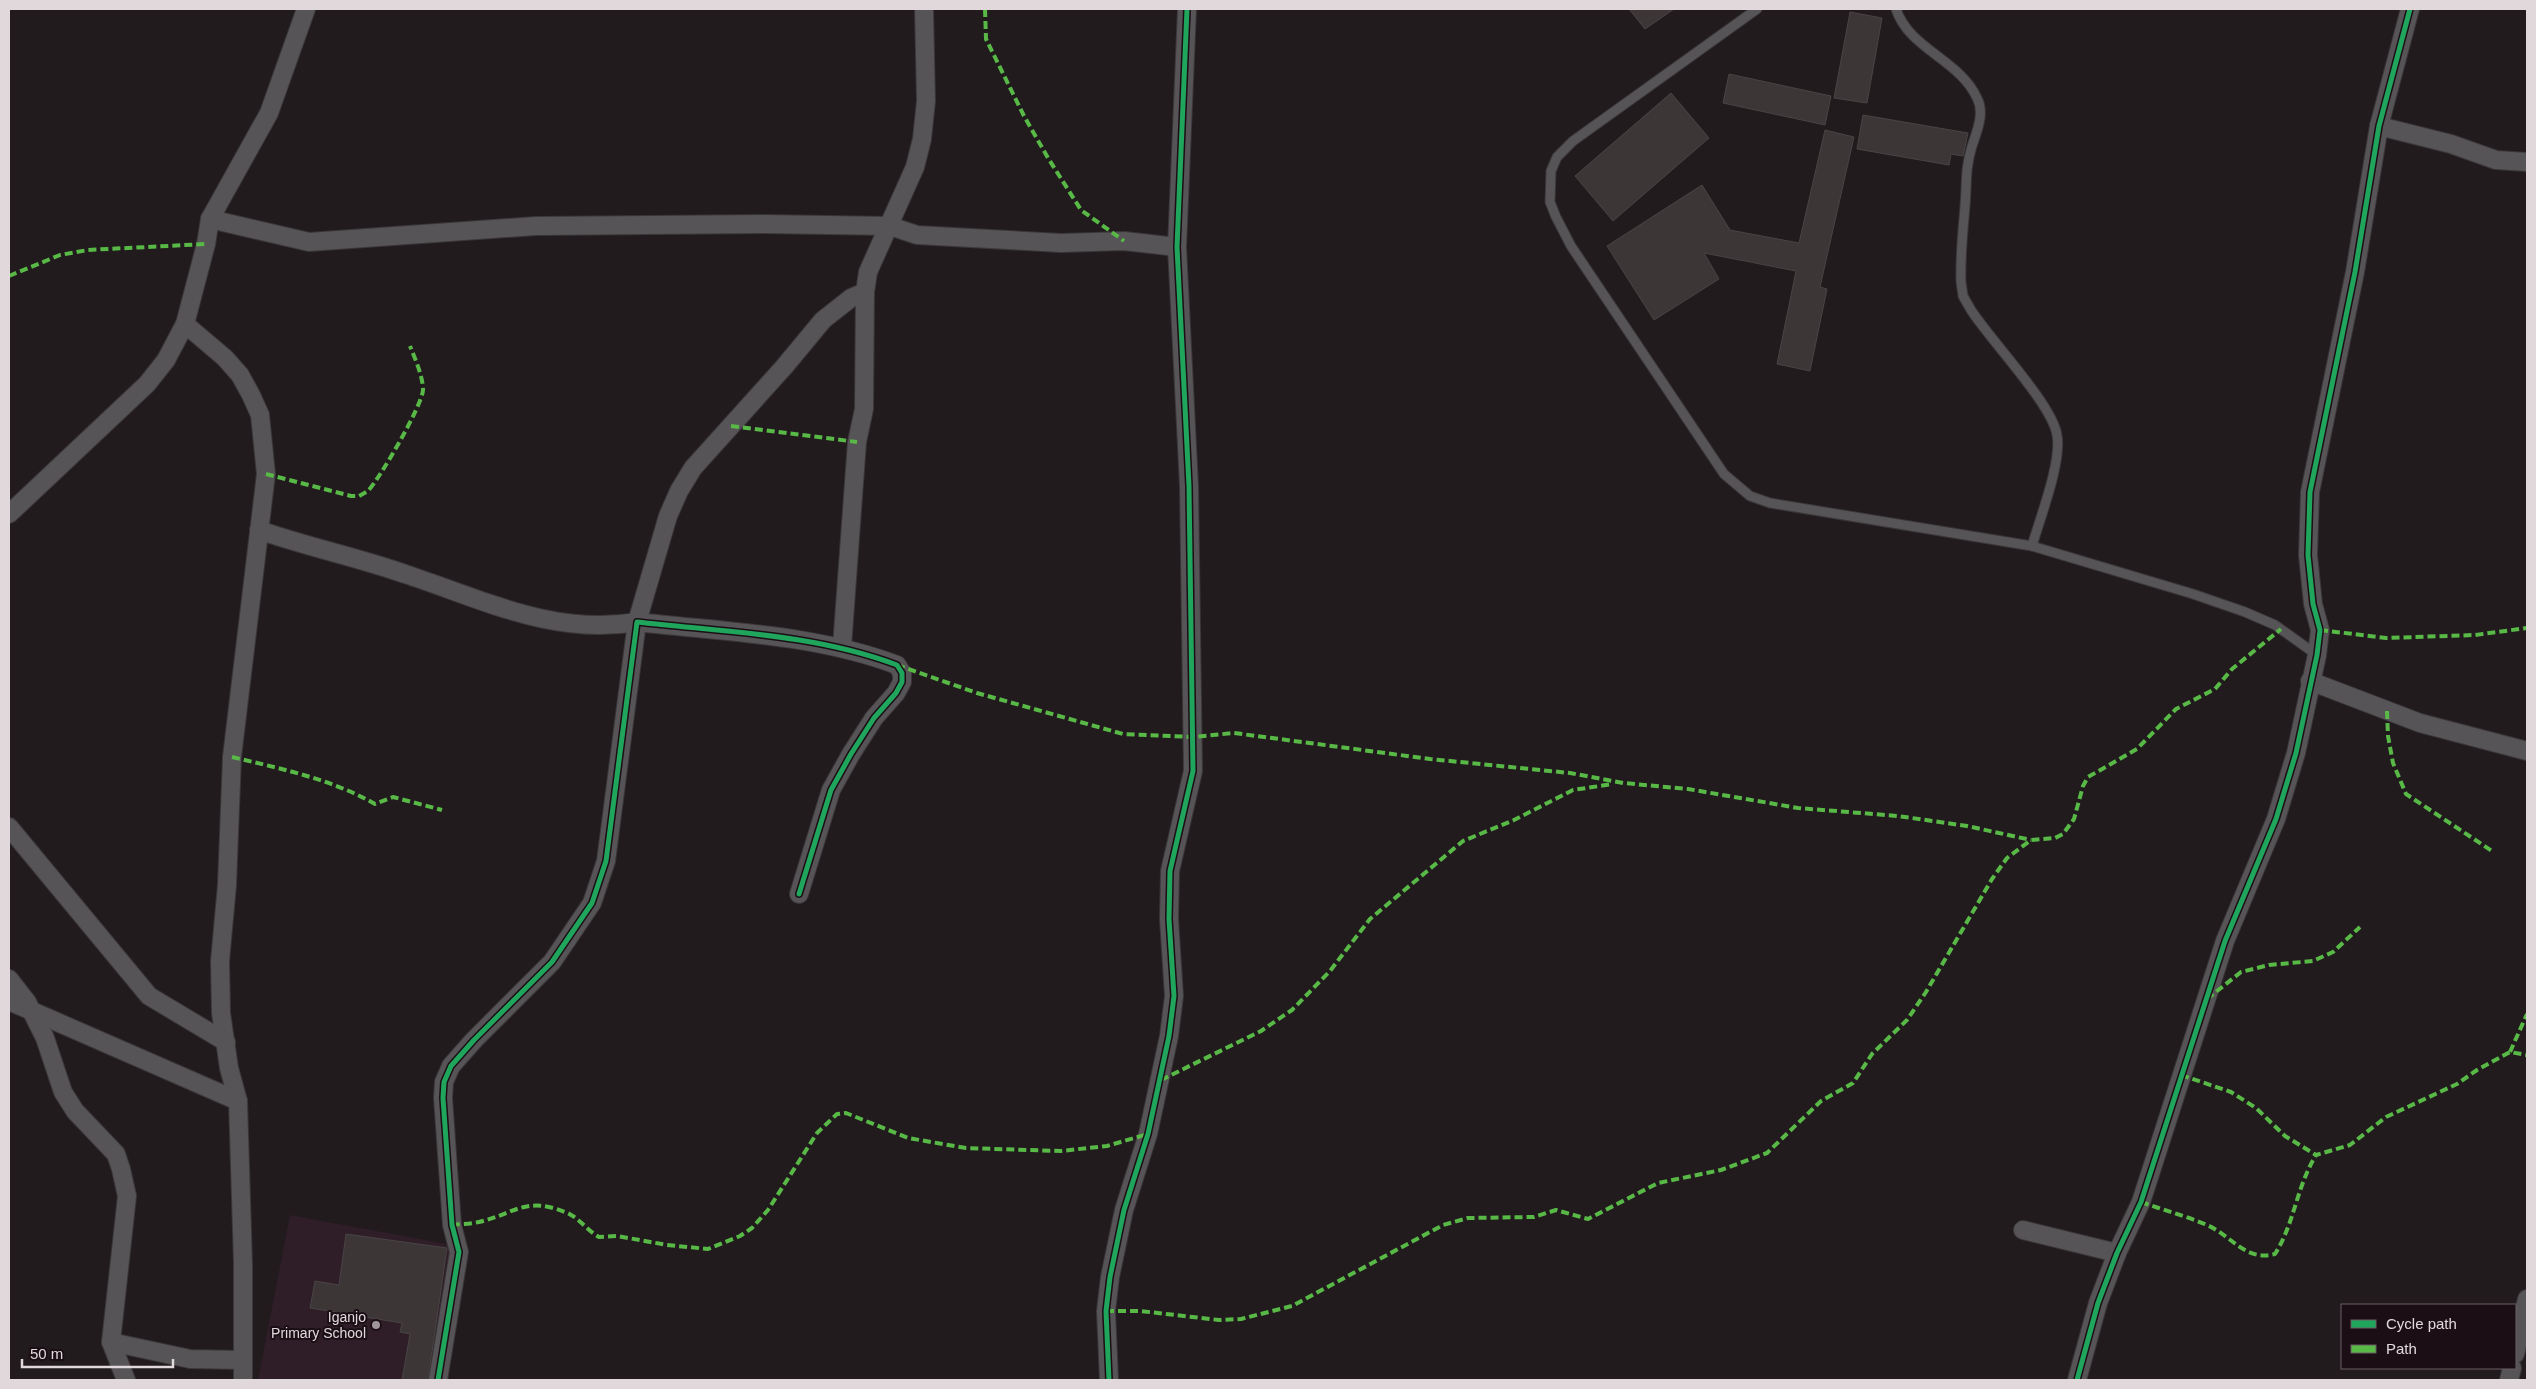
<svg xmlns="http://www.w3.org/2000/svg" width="2536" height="1389" font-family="Arial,sans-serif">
	<rect width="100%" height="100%" fill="#211b1e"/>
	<path fill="#2f1e27" d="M290,1215L468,1248L443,1380H258Z"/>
	<g fill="#3c3637" stroke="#494445">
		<path d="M1629,9H1674L1645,29Z"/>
		<path d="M1850,12L1882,18L1867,103L1834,98Z"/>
		<path d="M1729,74L1831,96L1825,125L1723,103Z"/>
		<path d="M1671,93L1709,138L1613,221L1575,176Z"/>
		<path d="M1863,115L1968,133L1963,156L1951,154L1949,165L1857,149Z"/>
		<path d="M1825,130L1854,137L1820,287L1827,289L1810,371L1777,364L1796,271L1704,253L1719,279L1654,320L1607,246L1702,185L1730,230L1799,243Z"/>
		<path d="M346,1234L447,1248L428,1380H402L410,1334L400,1332L402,1323L310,1308L315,1281L339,1285Z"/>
	</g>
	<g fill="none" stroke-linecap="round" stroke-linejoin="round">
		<defs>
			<g id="service">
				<path d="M1757,9L1573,141L1557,157L1551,171L1550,202L1556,217L1571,246L1724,474L1750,496L1770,503L2032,546L2193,594L2245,612L2275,625L2317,655"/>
				<path d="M1896,9C1909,49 1960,60 1977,98C1985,113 1977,131 1972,146C1965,169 1967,182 1965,206C1963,231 1960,256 1961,282L1963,296L1971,310C1991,341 2052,404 2057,435C2062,462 2040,518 2032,546"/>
			</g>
			<g id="minor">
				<path d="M2379,126L2451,144L2496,160L2527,162"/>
				<path d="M210,219L309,242L536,226L764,224L890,226L917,235L1061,243L1124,241L1177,247"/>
				<path d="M185,324L225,358L240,375L251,395L260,415L266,474L232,757L227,885L220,961L221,1013L229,1068L238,1101L243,1264V1380"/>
				<path d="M9,514L147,384L166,360L185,324L206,244L210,219L269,113L306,9"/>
				<path d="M259,530C307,547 357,557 405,574C482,599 553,636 637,622L668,516L679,491L693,468L784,367L823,320L851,298L865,292L868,272L915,167L922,139L926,101L924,9"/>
				<path d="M842,647L857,442L864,409L865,292"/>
				<path d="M2310,681L2420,723L2527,751"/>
				<path d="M9,827L149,996L226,1042"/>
				<path d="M9,979L27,1002L45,1038L63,1092L75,1111L116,1154L121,1169L127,1196L111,1342L126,1380"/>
				<path d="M9,1001L238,1101"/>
				<path d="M2023,1230L2117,1253"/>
				<path d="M111,1342L190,1359L241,1360"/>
				<path d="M2515,1354L2527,1299"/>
				<path d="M438,1380L459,1252L452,1225L443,1098L444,1082L451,1066L474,1040L552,962L592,903L606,861L637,622C724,632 815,634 897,665L902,673V682L896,693L874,718L851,754L831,790L799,894"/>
				<path d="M1109,1380L1106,1311L1110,1277L1124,1210L1148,1134L1169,1036L1174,996L1169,919L1170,871L1193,771L1189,486L1177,247L1187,9"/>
				<path d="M2077,1380L2098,1303L2117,1253L2141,1202L2225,941L2276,819L2296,753L2317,655L2320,630L2313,604L2308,555L2310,492L2355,272L2379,126L2410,9"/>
				<path d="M2509,1380L2512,1368"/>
			</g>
		</defs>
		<use href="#service" stroke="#3b3639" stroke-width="11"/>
		<use href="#minor" stroke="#3b3639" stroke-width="20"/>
		<use href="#service" stroke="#565456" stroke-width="9"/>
		<use href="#minor" stroke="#565456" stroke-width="18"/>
		<g stroke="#58b947" stroke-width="4" stroke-dasharray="8 4" stroke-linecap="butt">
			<path d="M985,9L986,39L1024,116L1048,158L1081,210L1124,241"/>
			<path d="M9,276L60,255L88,250L206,244"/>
			<path d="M731,426L857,442"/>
			<path d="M266,474L351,496H359L368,491C380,478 422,406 423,390C423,376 415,359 410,346"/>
			<path d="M2320,630L2386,638L2475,635L2527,628"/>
			<path d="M897,665L977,693L1123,734L1193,737L1234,733L1430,759L1570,773L1623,783L1688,789L1798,808L1898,816L1967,826L2031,840"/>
			<path d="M2387,711L2388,736L2393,763L2406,794L2492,851"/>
			<path d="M232,757C282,769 331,779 375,804L393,797L442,810"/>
			<path d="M2207,999L2241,972L2269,965L2313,961L2333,952L2360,927"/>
			<path d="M2510,1052L2527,1014"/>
			<path d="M2181,1075L2231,1092L2256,1108L2285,1136L2316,1155L2350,1145L2386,1117L2457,1084L2477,1070L2510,1052L2527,1055"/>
			<path d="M1161,1080L1261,1031L1292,1010L1330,971L1370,919L1463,841L1514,820L1573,790L1613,784"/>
			<path d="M2141,1202C2163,1210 2186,1216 2207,1225C2232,1236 2246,1262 2275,1254C2295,1222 2296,1188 2316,1155"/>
			<path d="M452,1225C460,1224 470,1224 479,1222C514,1214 525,1196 565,1212C579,1217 586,1230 599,1237L617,1236L667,1245L708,1249L740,1236L752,1228L768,1210L817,1133L837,1114L846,1113L908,1138L966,1148L1061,1151L1107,1146L1148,1134"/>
			<path d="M1106,1311H1140L1219,1320L1241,1319L1292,1306L1443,1225L1468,1218L1534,1217L1556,1210L1588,1219L1658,1183L1721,1170L1767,1153L1821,1101L1853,1083L1872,1054L1907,1020L1926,992L1992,879L2007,858L2031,840L2055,838L2063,834L2074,819L2083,786L2088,777L2137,749L2176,709L2215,689L2232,669L2281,629"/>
		</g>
		<defs>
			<g id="cycleway">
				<path d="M438,1380L459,1252L452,1225L443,1098L444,1082L451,1066L474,1040L552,962L592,903L606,861L637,622C724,632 815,634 897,665L902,673V682L896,693L874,718L851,754L831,790L799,894"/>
				<path d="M1109,1380L1106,1311L1110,1277L1124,1210L1148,1134L1169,1036L1174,996L1169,919L1170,871L1193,771L1189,486L1177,247L1187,9"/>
				<path d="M2077,1380L2098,1303L2117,1253L2141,1202L2225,941L2276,819L2296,753L2317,655L2320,630L2313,604L2308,555L2310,492L2355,272L2379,126L2410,9"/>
			</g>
		</defs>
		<use href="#cycleway" stroke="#1b0f15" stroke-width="8"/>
		<use href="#cycleway" stroke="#20a55d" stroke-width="5"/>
	</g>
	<circle fill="#9e969a" stroke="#1b0f15" stroke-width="2" cx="376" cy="1325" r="5"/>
	<g text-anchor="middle" stroke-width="4" stroke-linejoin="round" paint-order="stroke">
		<g font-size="14" fill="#e1d8dc" stroke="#1b0f15" text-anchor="end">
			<text x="366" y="1322">Iganjo<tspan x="366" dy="16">Primary School</tspan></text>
		</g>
	</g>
	<rect width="2536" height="1389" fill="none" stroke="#e1d8dc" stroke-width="20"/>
	<rect x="2341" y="1304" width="175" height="65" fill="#1b0f15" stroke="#6a5f65"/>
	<rect x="2351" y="1320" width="25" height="8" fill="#20a55d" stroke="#6a5f65"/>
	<text x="2386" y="1329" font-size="15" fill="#e1d8dc">Cycle path</text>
	<rect x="2351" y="1345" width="25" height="8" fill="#58b947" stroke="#6a5f65"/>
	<text x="2386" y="1354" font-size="15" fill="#e1d8dc">Path</text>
	<path d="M22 1359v8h151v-8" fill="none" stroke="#e1d8dc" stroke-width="2.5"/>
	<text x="30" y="1359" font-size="15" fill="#e1d8dc" stroke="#1b0f15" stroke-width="4" paint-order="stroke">50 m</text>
</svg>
